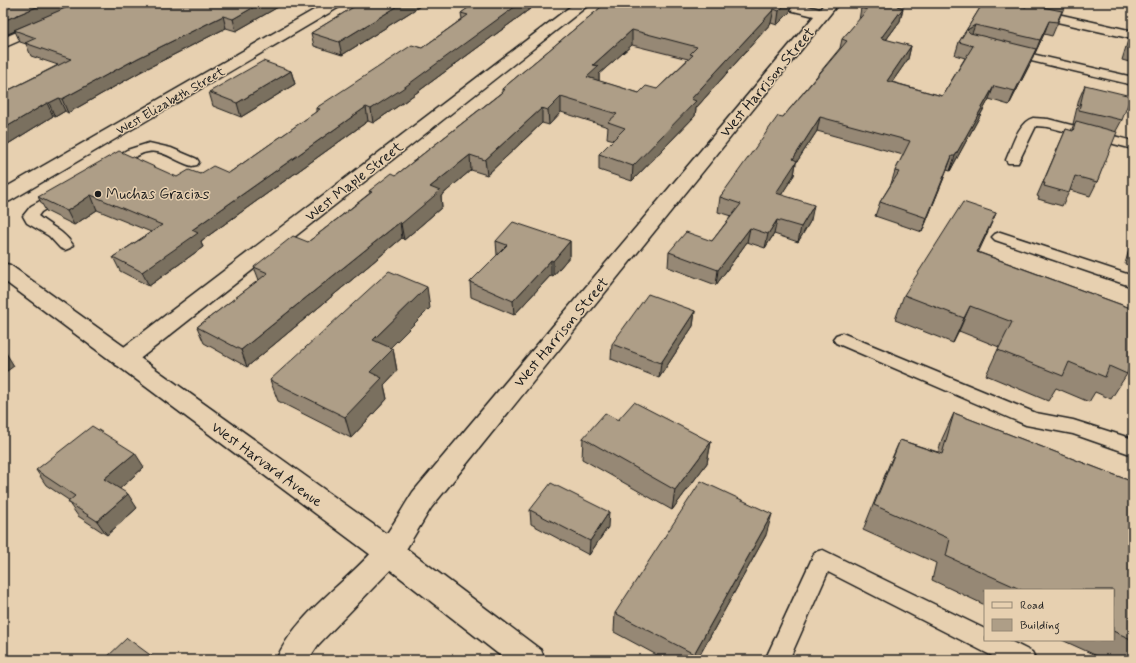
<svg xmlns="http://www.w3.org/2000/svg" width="1136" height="663" font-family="Mynerve,sans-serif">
	<rect width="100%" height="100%" fill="#e7d0b0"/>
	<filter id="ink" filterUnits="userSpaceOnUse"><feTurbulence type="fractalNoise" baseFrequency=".025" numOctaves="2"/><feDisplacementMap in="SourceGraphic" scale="8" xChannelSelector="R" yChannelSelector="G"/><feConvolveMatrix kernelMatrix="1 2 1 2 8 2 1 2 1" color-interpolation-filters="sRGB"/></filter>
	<g filter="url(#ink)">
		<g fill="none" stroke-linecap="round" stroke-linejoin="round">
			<defs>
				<g id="service">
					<path d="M1010,49L1133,77V85L1006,55L1004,53Z"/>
					<path d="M1033,118L1048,119L1133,141V149L1048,127L1036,126L1018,163H1008L1006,160C1012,147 1018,122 1033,118Z"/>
					<path d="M149,143L171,148L197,159L199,162L197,165L192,166C178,163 163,149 148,152C132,154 118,174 102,170L100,167L102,164L127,150Z"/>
					<path d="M62,189L67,190L69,193L67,196L41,212L38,216C50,226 64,231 73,245L70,248L65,250L60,248L49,236L27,223L23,216L31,206Z"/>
					<path d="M1000,232L1133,276V287L995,240L992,237L995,234Z"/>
					<path d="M842,333L1036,413L1073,420L1133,439V455L1073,434L1026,425L836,343L833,339L836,335Z"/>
					<path d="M823,550L985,629V640H1008L1032,652L1036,660H1000L828,572L789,660H765L815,552Z"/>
				</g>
				<g id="minor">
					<path d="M83,3H101L99,6L3,48V38Z"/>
					<path d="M326,3H343L341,6L10,201L3,203V189Z"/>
					<path d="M575,3H591L132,365L124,367L116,365L113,359L116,353Z"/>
					<path d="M771,3H795L820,9L825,3H839L431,508L399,561L318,645L308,660H276C297,612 347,583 379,544C392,528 402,509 413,492L814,16L773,6Z"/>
					<path d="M1031,8L1133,31V39L1026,15L1024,12L1026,9Z"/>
				</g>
				<path id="secondary" d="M3,263L10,265L399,543L541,650L545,660H506L379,561L3,280Z"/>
			</defs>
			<use href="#service" stroke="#1c1c1c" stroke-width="3"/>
			<use href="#minor" stroke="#1c1c1c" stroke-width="3"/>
			<use href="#secondary" stroke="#1c1c1c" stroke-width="3"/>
			<use href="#service" fill="#e7d0b0" fill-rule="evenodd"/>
			<use href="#minor" fill="#e7d0b0" fill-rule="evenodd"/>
			<use href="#secondary" fill="#e7d0b0" fill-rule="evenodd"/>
		</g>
		<g fill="#968874" stroke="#1c1c1c" fill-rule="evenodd">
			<path d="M3,3H285L236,31L226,28L142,71L68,113L65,111L55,117L53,116L8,144L3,142V93L58,65L31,56L26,44L20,42L15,31L3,36Z"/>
			<path d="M360,3H425L342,55L314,46L311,33Z"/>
			<path d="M464,3H538L404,102L373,123L368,121L201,241L203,247L149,286L120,271L113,257L151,232L97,210L74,225L46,211L38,197L200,174L229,173L316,112V108L422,48L462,19L461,13L467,9Z"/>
			<path d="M606,3H792L790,12L777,25L771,23L696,108L695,116L632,181L599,170V154L614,140L607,138L608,127L561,112L549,125L542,123L487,175L471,170L441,196L442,207L404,240L402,238L247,367L204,343L197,327L259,280L254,267L308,242L370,193L369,191L396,175L502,92V89ZM632,45L688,59L657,89L639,93L599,81V74Z"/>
			<path d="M983,3L1026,7L1038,6L1040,3H1066L1052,36L1044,34L1035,53H1034L1031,62L1009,105L989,99L950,171L947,170L922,232L875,216L880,202L891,184L895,171L903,155L817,131L796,163L794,175L781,195L811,220L798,242L774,234L765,248L747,242L716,285L668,267L669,252L712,241L731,216L718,212L720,197L783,117L840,48L842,39L859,20L861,8H903L900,21L886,40L911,46L908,59L892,82L942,96L965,58L955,55L959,42Z"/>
			<path d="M1133,30V63L1122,60L1128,40Z"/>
			<path d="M291,71L295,84L241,117L213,106L209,92Z"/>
			<path d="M1085,85L1122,120L1116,131L1097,182L1090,196L1070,190L1062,206L1038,199L1039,197L1037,196L1066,129L1071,131L1074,124H1073L1079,99Z"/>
			<path d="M996,213L978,252L1133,309V372L1128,371L1127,374L1111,399L1095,392L1089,402L1056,388L1048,401L986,375L999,347L959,331L953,343L895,320L904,295Z"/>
			<path d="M1133,235V266L1125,264Z"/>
			<path d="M496,241H570V256L553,276L551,275L514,315L471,297L470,282L497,255Z"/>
			<path d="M430,308L390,348L393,349L397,371L384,385L387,399L351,438L278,401L270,380Z"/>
			<path d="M695,311L693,326L659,378L611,359L612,344Z"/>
			<path d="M954,413L1133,482V660H1106L1062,640H1113V590H985V605L932,580L936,563L863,530L889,465L900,440L938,452L942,439Z"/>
			<path d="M583,438L711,442L707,463L672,510L582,459Z"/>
			<path d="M144,467L119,489L137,508L107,535L78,516L68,502L70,501L46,485L36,470Z"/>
			<path d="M530,510L608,527L589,555L531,524Z"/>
			<path d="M766,535L697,660H666L614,632L615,613Z"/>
		</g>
		<g fill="#7a6f5e" stroke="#1c1c1c">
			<path d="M46,3H79L14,30L15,31L3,36V21Z"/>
			<path d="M261,3H285L236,31L233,19Z"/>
			<path d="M403,3H425L342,55L339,42Z"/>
			<path d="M520,3H538L404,102L373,123L371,109Z"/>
			<path d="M787,3H792L790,12L777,25L779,11Z"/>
			<path d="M900,3H906L894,19L897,6Z"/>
			<path d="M903,8L900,21L877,52L881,38Z"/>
			<path d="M774,9L771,23L696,108L695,116L632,181L633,166L691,99Z"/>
			<path d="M223,16L226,28L142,71L68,113L62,99L138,58Z"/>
			<path d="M1049,21L1044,34L1035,53L1040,40Z"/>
			<path d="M975,25L970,39L967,30Z"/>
			<path d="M632,30V45L599,74V81L587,77L593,65Z"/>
			<path d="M911,46L908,59L883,95L887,81Z"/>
			<path d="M1036,49L1031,62L1009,105L1015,91Z"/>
			<path d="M291,71L295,84L241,117L237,103Z"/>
			<path d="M994,86L989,99L950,171L955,156Z"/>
			<path d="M561,97V112L549,125L548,110Z"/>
			<path d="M59,98L65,111L55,117L49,103Z"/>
			<path d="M47,103L53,116L8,144L3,134V129Z"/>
			<path d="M366,107L368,121L201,241L203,247L149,286L142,272L192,230Z"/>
			<path d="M542,108V123L487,175L485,160Z"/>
			<path d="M820,117L817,131L796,163L794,175L773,208L776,193L793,159Z"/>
			<path d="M470,155L471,170L441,196L442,207L404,240L401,224L430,187Z"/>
			<path d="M952,156L947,170L922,232L927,218Z"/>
			<path d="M91,195L97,210L74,225L67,211Z"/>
			<path d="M814,205L811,220L798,242L801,227Z"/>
			<path d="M996,213L985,238L967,277L977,252Z"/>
			<path d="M777,220L774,234L765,248L768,234Z"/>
			<path d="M400,222L402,238L247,367L241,350Z"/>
			<path d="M750,228L747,242L716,285L718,270Z"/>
			<path d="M570,241V256L553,276V261Z"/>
			<path d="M551,260V275L514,315L513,301Z"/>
			<path d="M427,287L430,308L377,361L373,340Z"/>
			<path d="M970,306L959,331L953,343L964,318Z"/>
			<path d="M695,311L693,326L659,378L661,363Z"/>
			<path d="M3,348L14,366L3,374Z"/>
			<path d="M393,349L397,371L384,385L387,399L351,438L345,417L370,372Z"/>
			<path d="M711,442L707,463L672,510L675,490Z"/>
			<path d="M135,453L144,467L114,494L104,479Z"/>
			<path d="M128,494L137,508L107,535L97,521Z"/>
			<path d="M609,512L608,527L589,555L590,541Z"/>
			<path d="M772,514L766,535L697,660H692L694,654Z"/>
		</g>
		<g fill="#ae9e87" stroke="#1c1c1c" fill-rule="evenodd">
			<path d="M3,3H46L3,21Z"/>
			<path d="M77,3H261L233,19L223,16L138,58L62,99L59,98L49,103H47L3,129V93L71,59L25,43L36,38L14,30Z"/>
			<path d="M360,3H403L339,42L311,33Z"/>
			<path d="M471,3H520L402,89L371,109L366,107L192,230L198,233L142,272L113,257L162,225L91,195L67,211L38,197L119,151L177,177L189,170L200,174L213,166L229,173L320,109L316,108L412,45L422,48L468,15L461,13L472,5Z"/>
			<path d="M606,3H787L779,11L774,9L691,99L696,101L633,166L599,154L625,128L608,122L617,114L561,97L548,110L542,108L485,160L470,155L430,187L440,191L401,224L400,222L241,350L197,327L268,273L254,267L293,236L308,242L372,192L369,191L392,173L396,175L505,90L502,89ZM632,30L697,47L690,54L693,55L657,89L646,86L639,93L587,77L599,66L593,65Z"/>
			<path d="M865,3H900L897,6L903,8L881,38L911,46L887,81L942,96L973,46L959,42L983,3H1007L1026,7L1027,4L1062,11L1057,22L1049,21L1040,40L975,25L967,30L970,33L1036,49L1015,91L994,86L955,156H952L927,218L880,202L899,172L895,171L910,141L820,117L793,159L797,161L776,193L814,205L801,227L777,220L768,234L750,228L718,270L669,252L686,232L712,241L741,204L720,197L778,116L783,117L847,41L842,39L867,10L861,8Z"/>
			<path d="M1133,32V46L1129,45Z"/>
			<path d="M263,61L291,71L237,103L209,92Z"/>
			<path d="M1085,85L1131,96L1122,120L1079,110Z"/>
			<path d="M1076,121L1117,132L1097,182L1075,176L1069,193L1044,186L1045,183H1043L1066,129L1073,131Z"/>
			<path d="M963,202L996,213L977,252L1133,309V355L1127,374L1109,366L1105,377L1069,362L1063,376L998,350L1012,322L970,306L964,318L904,295Z"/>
			<path d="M513,222L570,241L553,261L551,260L513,301L470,282L507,245L496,241Z"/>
			<path d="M389,271L427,287L373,340L393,349L370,372L382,378L345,417L270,380Z"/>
			<path d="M648,294L695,311L661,363L612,344Z"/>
			<path d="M634,402L711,442L675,490L583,438L605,413L618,420Z"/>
			<path d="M954,413L1133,482V640L1113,631V590H1022L946,556L950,539L874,505L900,440L942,454Z"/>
			<path d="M92,426L135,453L104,479L128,494L97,521L68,502L75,496L36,470Z"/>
			<path d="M701,481L772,514L694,654L615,613Z"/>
			<path d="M551,483L609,512L590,541L530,510Z"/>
			<path d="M127,638L157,660H104Z"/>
		</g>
	</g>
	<circle fill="#1c1c1c" stroke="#e7d0b0" stroke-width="1.5" cx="98" cy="194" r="4"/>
	<g text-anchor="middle" stroke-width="3" stroke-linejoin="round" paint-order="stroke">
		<g font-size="13" fill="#1c1c1c" stroke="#e7d0b0">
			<text transform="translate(170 100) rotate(-30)" y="5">West Elizabeth Street</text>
		</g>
		<g font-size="15" fill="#1c1c1c" stroke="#e7d0b0">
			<text transform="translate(767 82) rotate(-50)" y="5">West Harrison Street</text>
			<text transform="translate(354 181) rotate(-38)" y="5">West Maple Street</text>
			<text transform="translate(561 332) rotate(-50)" y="5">West Harrison Street</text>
			<text transform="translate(267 464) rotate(36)" y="5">West Harvard Avenue</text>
		</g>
		<g font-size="15" fill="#1c1c1c" stroke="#e7d0b0" text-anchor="start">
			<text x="106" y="199">Muchas Gracias</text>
		</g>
	</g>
	<rect width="1136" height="663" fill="none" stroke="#e7d0b0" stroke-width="16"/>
	<rect x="8" y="8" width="1120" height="647" fill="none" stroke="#1c1c1c" stroke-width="1.5" filter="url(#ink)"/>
	<rect x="984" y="589" width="130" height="52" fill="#e7d0b0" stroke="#968875"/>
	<rect x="992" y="602" width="20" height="6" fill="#e7d0b0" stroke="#968875"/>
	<text x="1020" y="609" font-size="12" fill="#1c1c1c">Road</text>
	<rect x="992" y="619" width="20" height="12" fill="#ae9e87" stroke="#968875"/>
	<text x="1020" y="629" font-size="12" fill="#1c1c1c">Building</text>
</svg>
